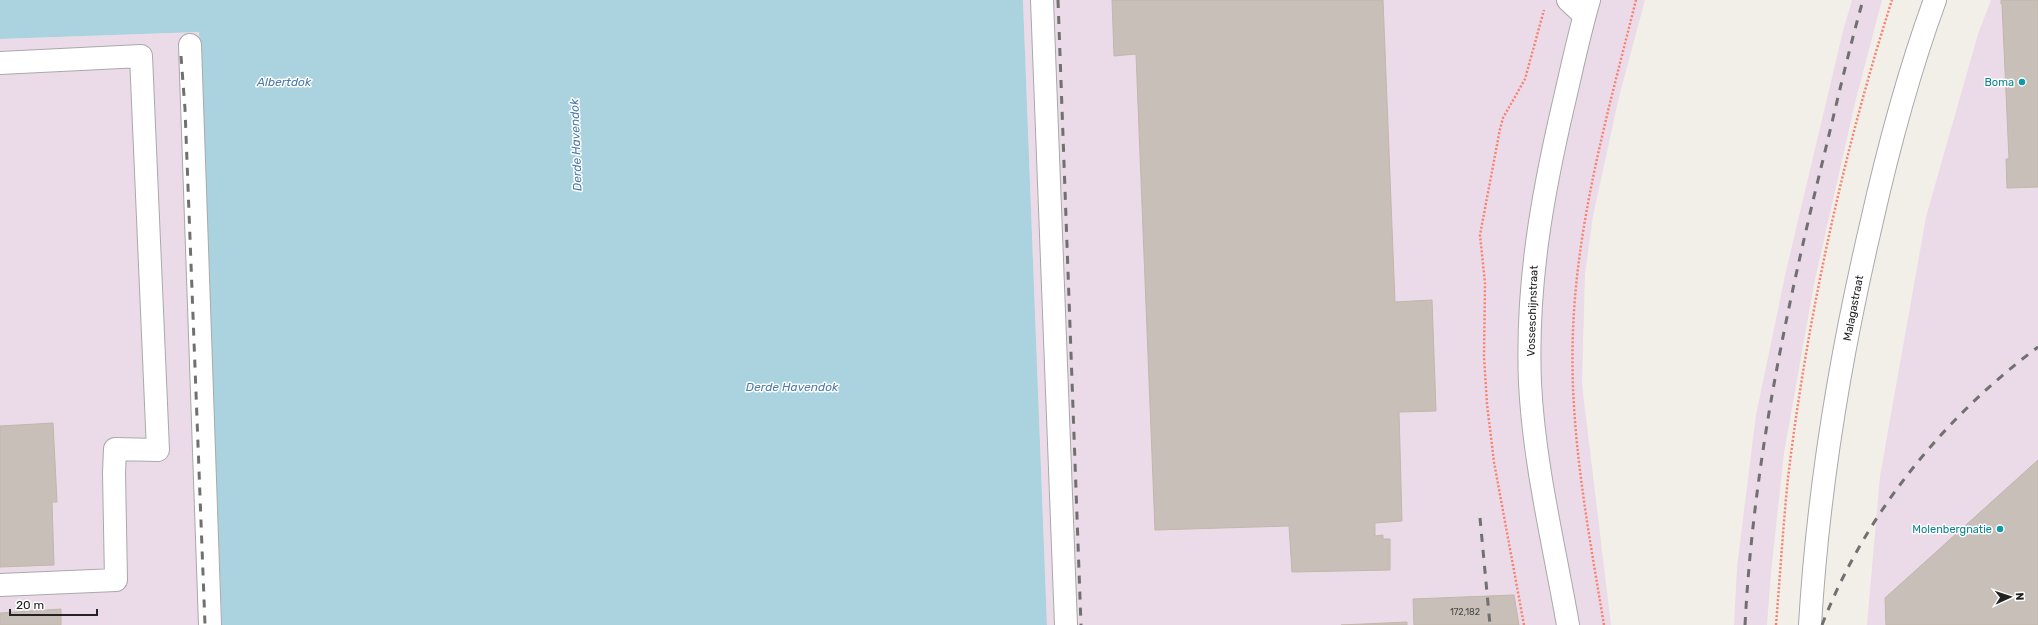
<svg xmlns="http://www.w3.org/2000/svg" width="2038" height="625" font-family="Rubik,sans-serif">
	<rect width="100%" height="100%" fill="#f2efe9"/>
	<g fill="#ebdbe8">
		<path d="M1023,0H1645L1619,97L1593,216L1585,274L1582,384L1611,625H1047Z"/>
		<path d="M1852,0H1882L1855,103L1814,284L1784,453L1771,573L1767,625H1734L1737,567L1756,415L1786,271L1843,31Z"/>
		<path d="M1991,0H2038V625H1867L1880,476L1926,217L1978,34Z"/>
		<path d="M199,32L222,625H0V39Z"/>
	</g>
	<path fill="#aad3df" d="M0,0H1023L1047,625H222L199,32L0,39Z"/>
	<g fill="#c7bfb8" stroke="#c4b6ab">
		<path d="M1112,0H1383L1395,302L1432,300L1436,411L1399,412L1402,521L1375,523V536L1383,535V539H1390V570L1292,572L1289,526L1155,530L1136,54L1114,56Z"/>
		<path d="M2001,0H2038V187L2007,188L2006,159H2009L2002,4H2001Z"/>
		<path d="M53,423L57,502H52L54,565L0,567V426Z"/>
		<path d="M2038,460V625H1886L1885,598Z"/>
		<path d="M1514,595L1519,625H1414L1413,599Z"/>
		<path d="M61,609V625H0V613Z"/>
		<path d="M1407,622V625H1341Z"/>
	</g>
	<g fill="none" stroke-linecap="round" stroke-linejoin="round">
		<defs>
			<g id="minor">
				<path d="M1042,0L1066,625"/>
				<path d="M1568,0L1584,15"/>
				<path d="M190,45L210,625"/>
				<path d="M0,63L141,56L158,450L115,449L114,473L116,580L0,585"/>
				<path d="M1568,625C1554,545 1534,464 1530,383C1526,286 1542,196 1564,102C1572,68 1579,34 1589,0"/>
				<path d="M1810,625C1818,490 1840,357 1871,225C1888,149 1908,74 1935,0"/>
			</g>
		</defs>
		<use href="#minor" stroke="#a9a9a9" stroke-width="24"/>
		<g stroke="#fa8072" stroke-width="2.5" stroke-dasharray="2 2" stroke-linecap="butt">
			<path d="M1524,625L1494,462L1487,404L1484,357L1485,283L1480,235L1500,129L1503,118L1525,79L1544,10"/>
			<path d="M1604,625C1588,528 1569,430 1573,331C1577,219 1609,108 1636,0"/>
			<path d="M1776,625C1780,576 1783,527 1788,478C1807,319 1843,153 1892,0"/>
		</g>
		<use href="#minor" stroke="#fff" stroke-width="22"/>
		<g stroke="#707070" stroke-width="3" stroke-dasharray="8 8" stroke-linecap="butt">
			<path d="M1058,0L1081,625"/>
			<path d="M181,56L185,109L205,625"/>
			<path d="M1480,518L1490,625"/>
			<path d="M1745,625C1753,472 1782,329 1818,180C1833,120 1846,60 1863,0"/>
			<path d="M1822,625C1865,514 1943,418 2038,347"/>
		</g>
	</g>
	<g fill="#0f9aa8" stroke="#fff" stroke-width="1.5">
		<circle cx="2022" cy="82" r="4"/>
		<circle cx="2000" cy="529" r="4"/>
	</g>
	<g text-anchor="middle" stroke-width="3" stroke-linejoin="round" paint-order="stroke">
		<g font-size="9" fill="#4b4948">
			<text x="1465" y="615">172,182</text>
		</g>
		<g font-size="11" fill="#0d838f" stroke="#fff" text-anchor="end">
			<text x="2014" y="86">Boma</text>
			<text x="1992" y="533">Molenbergnatie</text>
		</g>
		<g font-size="11" fill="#222" stroke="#fff">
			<text transform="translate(1853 308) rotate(-79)" y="4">Malagastraat</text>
			<text transform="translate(1532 311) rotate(-88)" y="4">Vosseschijnstraat</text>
		</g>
		<g font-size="12" font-style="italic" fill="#4a7aab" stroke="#fff">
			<text x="284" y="86">Albertdok</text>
			<text transform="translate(576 145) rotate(-92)" y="4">Derde Havendok</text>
			<text x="792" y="391">Derde Havendok</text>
		</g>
	</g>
	<g transform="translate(2010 597) rotate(87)" stroke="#ffffff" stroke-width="3" paint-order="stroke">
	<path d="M0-3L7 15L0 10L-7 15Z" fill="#222222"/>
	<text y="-6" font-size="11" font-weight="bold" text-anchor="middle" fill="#222222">N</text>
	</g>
	<path d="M10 609v6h87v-6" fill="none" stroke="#222222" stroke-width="2"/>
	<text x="16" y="609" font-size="12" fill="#222222" stroke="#ffffff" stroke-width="3" paint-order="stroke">20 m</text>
</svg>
